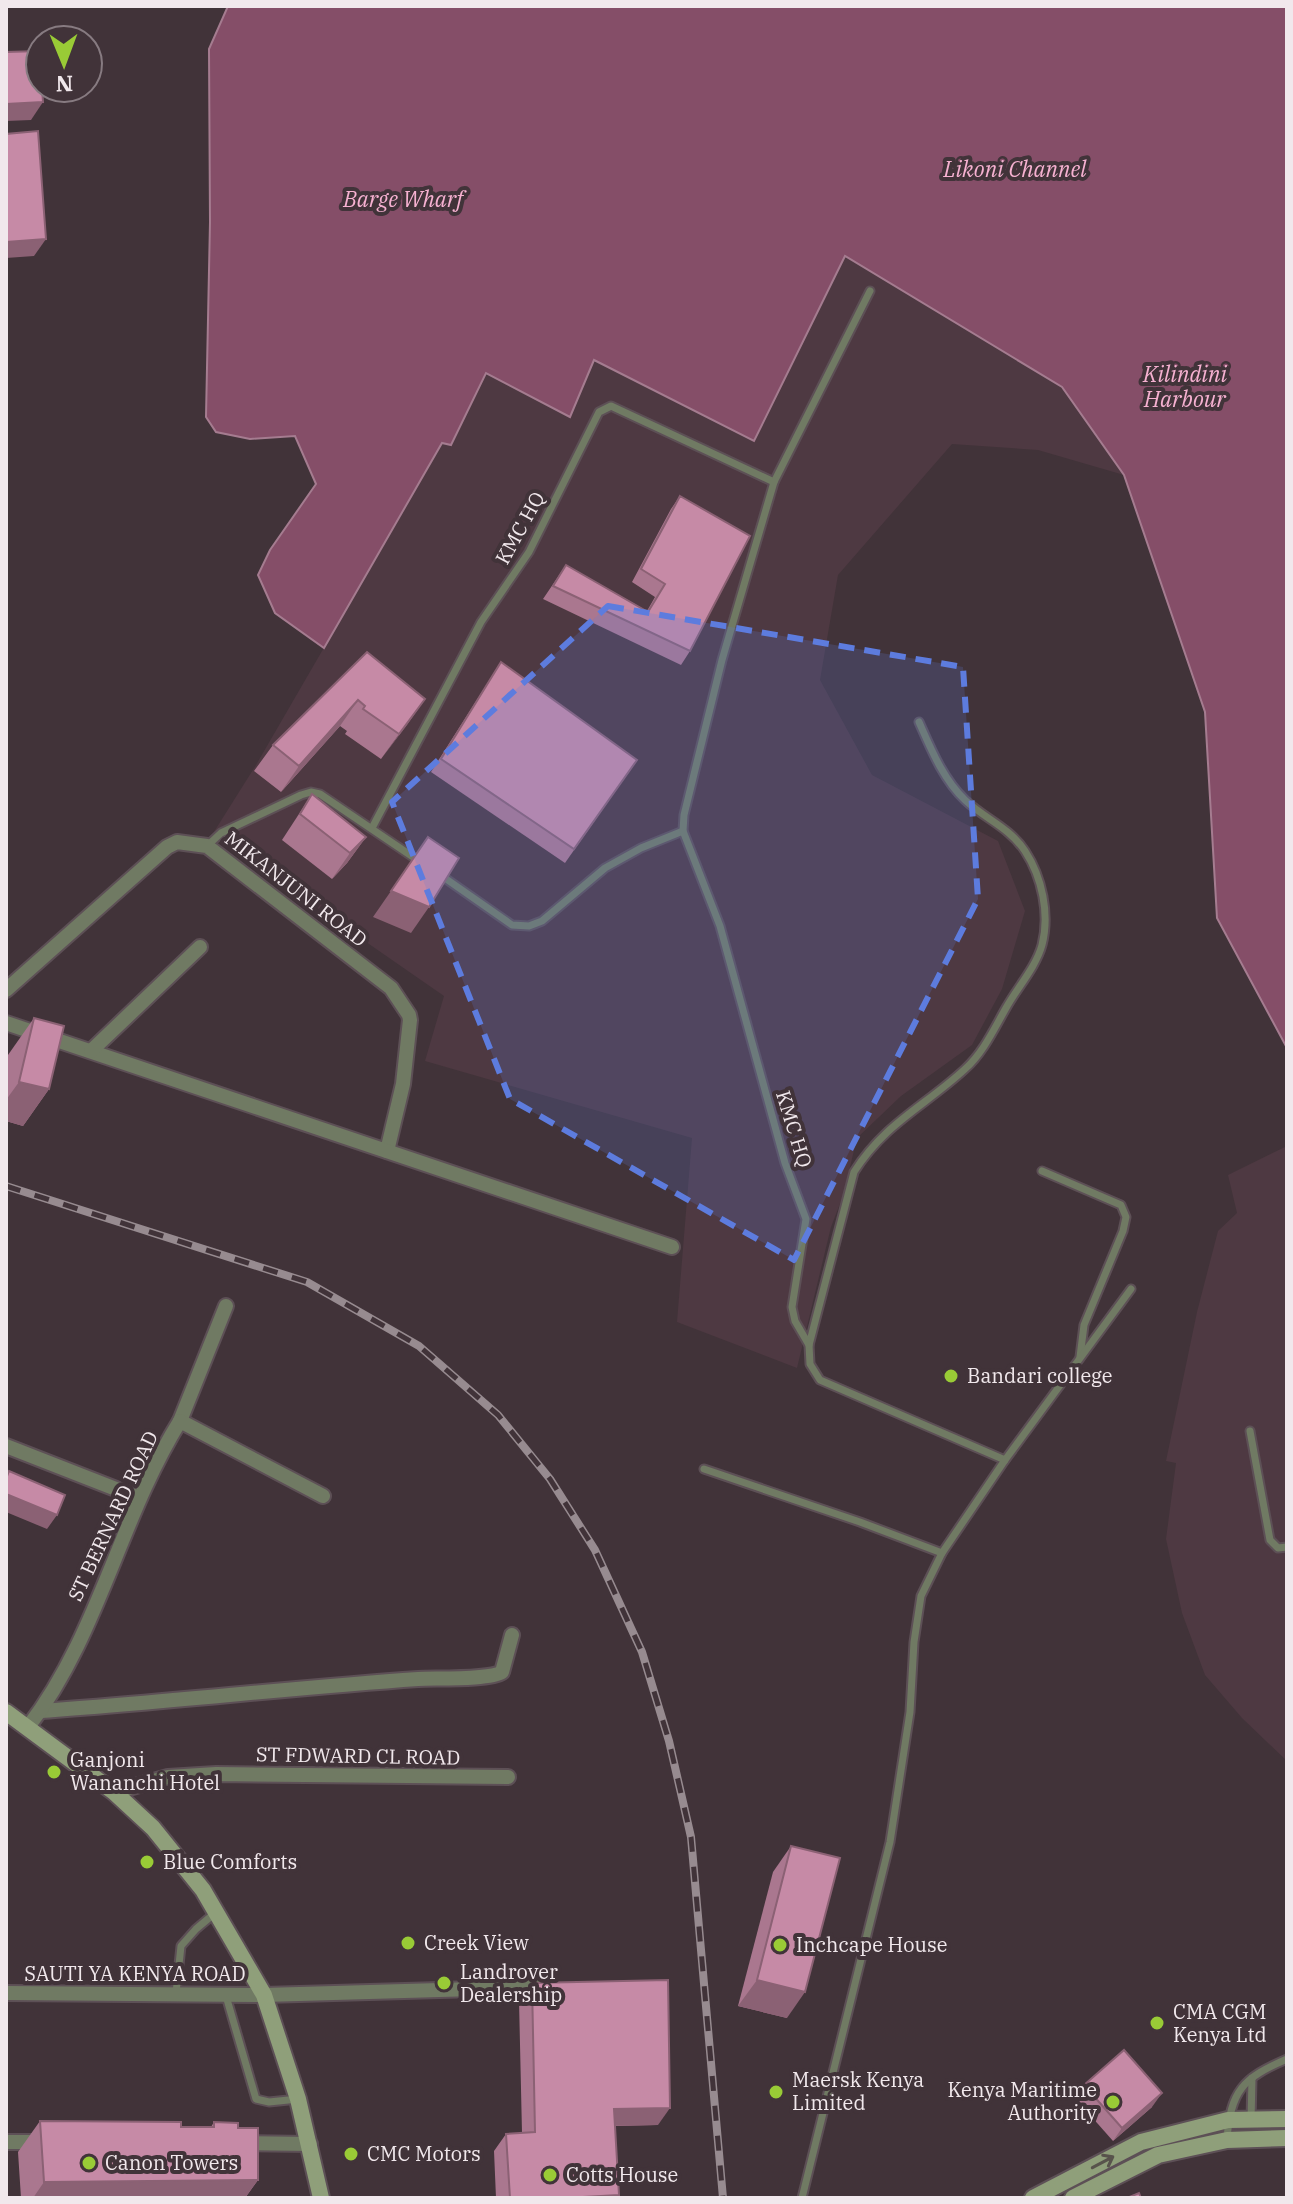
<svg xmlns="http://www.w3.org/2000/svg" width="1293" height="2204" font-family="'IBM Plex Serif',serif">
	<rect width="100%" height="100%" fill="#413339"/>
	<g fill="#4e3942">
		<path d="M845,256L1062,387L1124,475L1038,450L952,444L838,575L820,680L872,775L998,841L1025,911L1002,989L972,1045L901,1096L857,1138L843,1196L831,1227L797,1368L677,1322L692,1138L425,1061L444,996L212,835L256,765L443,442L452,445L486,372L570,417L593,360L754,440Z"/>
		<path d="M1287,1146V1761L1242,1718L1205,1675L1182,1613L1166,1539L1176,1463L1166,1461L1197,1312L1218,1231L1237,1213L1228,1175Z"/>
	</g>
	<path fill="#854e68" stroke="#a57c90" stroke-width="2" d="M228,6H1287V1048L1217,918L1205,712L1124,475L1062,387L845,256L754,441L594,360L570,417L486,373L451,445L442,443L324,648L275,613L258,575L270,550L316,484L295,436L250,439L216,432L206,417L210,222L209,49Z"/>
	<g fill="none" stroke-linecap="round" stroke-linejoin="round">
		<defs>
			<g id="lane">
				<path d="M919,722C931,749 943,779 965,800C985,819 1009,827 1025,851C1042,877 1050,914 1042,945C1036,967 1017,988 1006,1008C994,1029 983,1053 965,1069C925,1106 885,1123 854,1172L809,1345L810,1364L820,1380L1005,1460"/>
				<path d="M372,828L481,622L529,552L599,412L611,406L774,482"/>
				<path d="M207,846L221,833L301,795L311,792L320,794L422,863"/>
				<path d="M439,874L512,925L529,926L542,921L605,868L641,848L683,831"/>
				<path d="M1042,1171L1121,1205L1126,1217L1123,1231L1084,1325L1080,1357"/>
				<path d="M809,1345L795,1321L792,1307L806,1219L785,1163L720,926L683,831L684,815L722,660L774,482L870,291"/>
				<path d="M1250,1431L1270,1540L1278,1548L1287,1547"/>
				<path d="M704,1469L860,1522L942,1553"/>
				<path d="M176,1993L181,1946L196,1929L215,1913"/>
				<path d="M226,1996L256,2099L269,2102L298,2099"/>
				<path d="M1251,2121L1252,2078"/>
				<path d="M1227,2140C1230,2091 1243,2078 1287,2059"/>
				<path d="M802,2198L890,1842L910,1712L914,1642L921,1596L942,1553L1005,1460L1131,1289"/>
			</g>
			<g id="street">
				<path d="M6,990L167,847L177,842L207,846L391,988L409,1015L410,1020L403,1084L387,1151"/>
				<path d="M6,1023L672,1247"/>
				<path d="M91,1051L200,947"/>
				<path d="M180,1421L226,1306"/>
				<path d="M6,1446L139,1498"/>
				<path d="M41,1711C167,1702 292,1688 418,1679C436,1678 490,1680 502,1672L512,1635"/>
				<path d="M28,1727C98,1637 120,1517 180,1421L323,1496"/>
				<path d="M114,1792L168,1777L216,1774L508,1777"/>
				<path d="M6,1993L264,1995L545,1987"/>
				<path d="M6,2142H42"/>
				<path d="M242,2143L310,2144"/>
			</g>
			<g id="secondary">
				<path d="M6,1712L114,1792L153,1828L203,1890L264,1995L298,2099L321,2198"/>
				<path d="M1033,2198L1141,2142L1228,2120L1287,2119"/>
				<path d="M1073,2198L1158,2155L1227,2140L1287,2138"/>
			</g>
		</defs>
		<use href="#lane" stroke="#5d5056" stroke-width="11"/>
		<use href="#street" stroke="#5d5056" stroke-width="18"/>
		<use href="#secondary" stroke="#5d5056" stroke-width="20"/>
		<use href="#lane" stroke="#707a63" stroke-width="7"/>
		<use href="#street" stroke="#707a63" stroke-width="14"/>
		<use href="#secondary" stroke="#8f9f7a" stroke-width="16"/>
		<defs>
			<path id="rail" d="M6,1186L307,1282L419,1346L498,1415L550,1479L595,1550L642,1652L669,1741L691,1837L723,2198"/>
		</defs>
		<use href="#rail" stroke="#978b90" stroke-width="8"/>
		<use href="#rail" stroke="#413339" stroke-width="5" stroke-dasharray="15" stroke-linecap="butt"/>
	</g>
	<g fill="#aa778f">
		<path d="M680,496L690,651L681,665L543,599L566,565L647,611L655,597L632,582L671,509Z"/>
		<path d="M367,652L425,699L381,759L345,734L347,731L340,726L281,792L254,771L273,745Z"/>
		<path d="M501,662L637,760L565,863L431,772Z"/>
		<path d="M312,794L366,837L347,863L332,879L282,840Z"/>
		<path d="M34,1018L49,1089L23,1126L6,1121V1064L8,1055Z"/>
		<path d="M791,1846L787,2018L738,2006L773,1872Z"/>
		<path d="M532,1983L658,2125L615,2126L617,2198H496L494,2151L506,2134L522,2133L519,2000Z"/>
		<path d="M1084,2085L1152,2107L1113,2141L1075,2098Z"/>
		<path d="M40,2121L181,2127H211L214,2122L238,2128L258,2180L245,2198H21L18,2152Z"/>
	</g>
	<g fill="#8b6174">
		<path d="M43,102L31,120L6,121V104Z"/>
		<path d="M46,239L34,256L6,258V242Z"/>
		<path d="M425,699L407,725L381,759L399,734Z"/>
		<path d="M358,700L340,726L281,792L299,766Z"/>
		<path d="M366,837L347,863L332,879L350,853Z"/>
		<path d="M391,891L429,907L411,933L373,917Z"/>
		<path d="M19,1082L49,1089L23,1126L6,1121V1100Z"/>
		<path d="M6,1494L57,1515L47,1529L6,1512Z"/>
		<path d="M757,1980L805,1992L787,2018L738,2006Z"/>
		<path d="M1162,2093L1152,2107L1113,2141L1122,2128Z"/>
		<path d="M670,2108L658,2125L602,2126L614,2109Z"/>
		<path d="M258,2180L245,2198H33L44,2182Z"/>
		<path d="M619,2195L617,2198H565Z"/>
	</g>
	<g fill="#c68aa6" stroke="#8b6174" stroke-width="2">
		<path d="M40,51V88H42L43,102L6,104V52Z"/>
		<path d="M38,131L46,239L6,242V134Z"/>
		<path d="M680,496L750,536L690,651L553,586L566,565L648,612L665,584L641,569Z"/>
		<path d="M367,652L425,699L399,734L363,709L365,706L358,700L299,766L273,745Z"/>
		<path d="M501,662L637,760L574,849L441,759Z"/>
		<path d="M312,794L366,837L350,853L300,814Z"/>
		<path d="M428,837L459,858L429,907L391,891Z"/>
		<path d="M34,1018L64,1026L49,1089L19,1082Z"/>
		<path d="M9,1471L65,1495L57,1515L6,1494V1479Z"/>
		<path d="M791,1846L840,1858L805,1992L757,1980Z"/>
		<path d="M668,1980L670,2108L614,2109L619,2195L565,2198H510L506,2134L535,2132L532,1983Z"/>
		<path d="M1124,2050L1162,2093L1122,2128L1084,2085Z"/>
		<path d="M40,2121L181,2122V2127H214V2122L238,2123V2128H258V2180L44,2182Z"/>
		<path d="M1139,2193L1141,2198H1127Z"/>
	</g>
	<defs><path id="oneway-shaft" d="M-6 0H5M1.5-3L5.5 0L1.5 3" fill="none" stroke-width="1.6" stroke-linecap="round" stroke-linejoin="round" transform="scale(2)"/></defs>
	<use stroke="#58534c" href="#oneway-shaft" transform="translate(1103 2162) rotate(-28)"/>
	<path fill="#5d7cde" fill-opacity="0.2" stroke="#5d7cde" stroke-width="6" stroke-dasharray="16 10" stroke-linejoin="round" d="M608,606L963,667L978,899L794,1260L510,1099L392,802Z"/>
	<g fill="#99cb36" stroke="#413339" stroke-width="3">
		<circle cx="951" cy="1376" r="8"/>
		<circle cx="54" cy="1772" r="8"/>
		<circle cx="147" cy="1862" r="8"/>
		<circle cx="408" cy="1943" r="8"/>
		<circle cx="780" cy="1945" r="8"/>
		<circle cx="444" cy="1983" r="8"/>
		<circle cx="1157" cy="2023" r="8"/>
		<circle cx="776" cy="2092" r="8"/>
		<circle cx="1113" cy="2102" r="8"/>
		<circle cx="351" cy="2154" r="8"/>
		<circle cx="89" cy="2163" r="8"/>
		<circle cx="550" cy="2175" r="8"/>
	</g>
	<g text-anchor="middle" stroke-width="8" stroke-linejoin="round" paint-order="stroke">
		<g font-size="20" fill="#f1e8ec" stroke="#413339">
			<text transform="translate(520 528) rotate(-61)" y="7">KMC HQ</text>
			<text transform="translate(296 889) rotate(38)" y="7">MIKANJUNI ROAD</text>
			<text transform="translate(794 1129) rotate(73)" y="7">KMC HQ</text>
			<text transform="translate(113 1516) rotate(-65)" y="7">ST BERNARD ROAD</text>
			<text transform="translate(358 1756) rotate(1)" y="7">ST FDWARD CL ROAD</text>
			<text x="135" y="1981">SAUTI YA KENYA ROAD</text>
		</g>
		<g font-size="20" fill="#f1e8ec" stroke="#413339" text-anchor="start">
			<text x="967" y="1383">Bandari college</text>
			<text x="70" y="1767">Ganjoni<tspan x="70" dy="23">Wananchi Hotel</tspan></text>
			<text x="163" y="1869">Blue Comforts</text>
			<text x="424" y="1950">Creek View</text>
			<text x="796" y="1952">Inchcape House</text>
			<text x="460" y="1979">Landrover<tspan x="460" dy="23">Dealership</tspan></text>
			<text x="1173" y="2019">CMA CGM<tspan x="1173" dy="23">Kenya Ltd</tspan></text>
			<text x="792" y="2087">Maersk Kenya<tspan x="792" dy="23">Limited</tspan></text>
			<text x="1097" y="2097" text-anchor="end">Kenya Maritime<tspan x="1097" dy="23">Authority</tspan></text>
			<text x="367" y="2161">CMC Motors</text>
			<text x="105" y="2170">Canon Towers</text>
			<text x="566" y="2182">Cotts House</text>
		</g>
		<g font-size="22" font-style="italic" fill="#f6b1d1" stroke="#413339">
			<text x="1015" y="177">Likoni Channel</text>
			<text x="403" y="207">Barge Wharf</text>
			<text x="1185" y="382">Kilindini<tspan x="1185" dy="25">Harbour</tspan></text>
		</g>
	</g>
	<rect width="1293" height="2204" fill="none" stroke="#f1e8ec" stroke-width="16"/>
	<g transform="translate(64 64) rotate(179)"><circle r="38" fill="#413339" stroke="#877b81" stroke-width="2"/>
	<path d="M0-6L14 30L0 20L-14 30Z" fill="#99cb36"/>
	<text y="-12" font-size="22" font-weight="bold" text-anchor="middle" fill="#f1e8ec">N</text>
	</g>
</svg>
